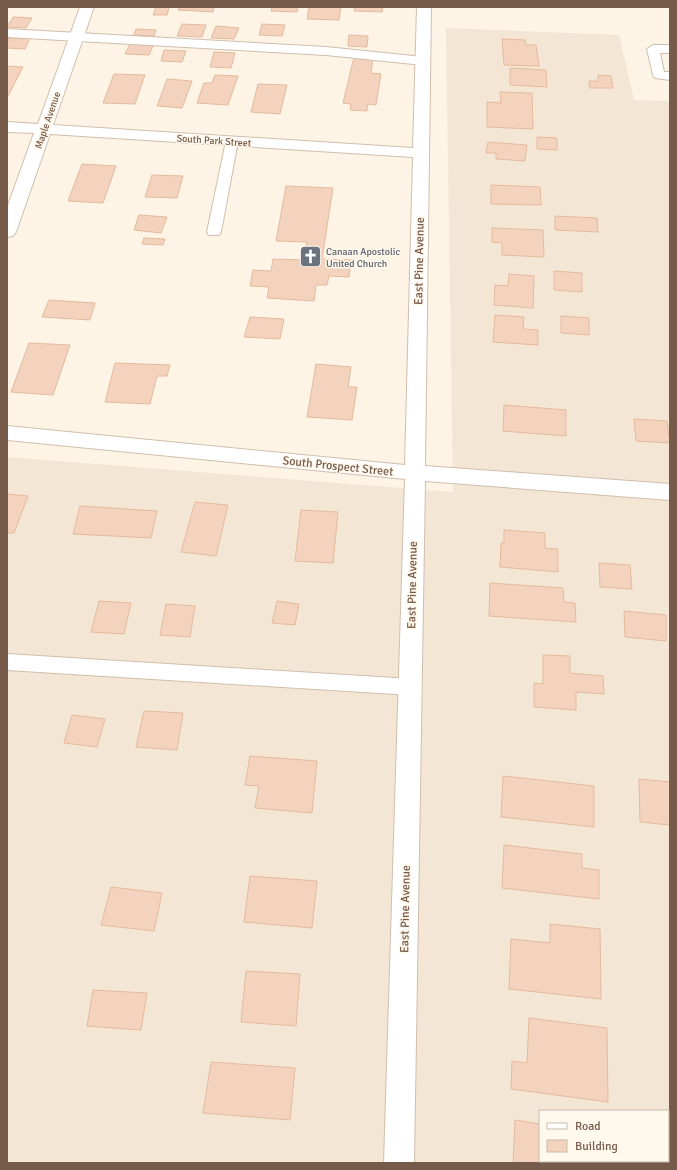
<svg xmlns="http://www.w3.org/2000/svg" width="677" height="1170" font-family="Signika,sans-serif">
	<rect width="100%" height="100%" fill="#fdf4e5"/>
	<path fill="#f4e6d4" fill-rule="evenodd" d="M446,28L619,35L634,100L670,101V1163H7V457L453,492ZM540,1111H668V1161H540Z"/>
	<g fill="#f3d3bd" stroke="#e5ba9d">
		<path d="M156,7H169L167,15H153Z"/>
		<path d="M180,7H214L213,12L178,10Z"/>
		<path d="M272,7H298L297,12L271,11Z"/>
		<path d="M309,7H341L339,20L307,19Z"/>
		<path d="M355,7H383L382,12L354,11Z"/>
		<path d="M13,17L32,18L26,28L7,27Z"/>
		<path d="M182,24L206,25L202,37L177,36Z"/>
		<path d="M262,24L285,25L282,36L259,35Z"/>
		<path d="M216,26L239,28L234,39L211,38Z"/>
		<path d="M136,29L156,30L154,36L134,35Z"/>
		<path d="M349,35L368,36L367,47L348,46Z"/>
		<path d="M8,38H30L25,49L7,48Z"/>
		<path d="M502,39L525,40L526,45H536L539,66L504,65Z"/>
		<path d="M130,44L153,46L149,55L125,54Z"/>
		<path d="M164,50L186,51L182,62L161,61Z"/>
		<path d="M214,52L235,53L231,68L210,67Z"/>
		<path d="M354,57L373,58L371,73L381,74L376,105L368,104L367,111L350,110L351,104L343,103Z"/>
		<path d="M7,66L23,67L8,96H7Z"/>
		<path d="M510,68L546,70L547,87L510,85Z"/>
		<path d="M114,74L145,75L135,104L103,103Z"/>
		<path d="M215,75L238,76L228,105L197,103L204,83H212Z"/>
		<path d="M598,75L611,76L613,88H590L589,81H598Z"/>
		<path d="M167,79L192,81L182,108L157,106Z"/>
		<path d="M258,84L287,85L280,114L251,112Z"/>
		<path d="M500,92L532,93L533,129L487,127V102L501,103Z"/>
		<path d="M537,137L557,138V150L537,149Z"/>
		<path d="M488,142L527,145L525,161L496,159V153H486Z"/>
		<path d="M82,164L116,166L103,203L68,201Z"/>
		<path d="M152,175L183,176L177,198L145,197Z"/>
		<path d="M491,185L540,187L541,205L491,204Z"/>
		<path d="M286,186L333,188L322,259L351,260L349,277L329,276L327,285H316L314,301L267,298L269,287L250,286L253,270L271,271L273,259L304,260L307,242L276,241Z"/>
		<path d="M139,215L167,217L161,233L134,230Z"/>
		<path d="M555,216L597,218L598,232L555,230Z"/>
		<path d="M492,228L543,230L544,257L502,255V243L492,242Z"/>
		<path d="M144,238L165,239L163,245L142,244Z"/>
		<path d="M554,271L582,273V292L554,290Z"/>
		<path d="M509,274L534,276L533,308L494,305L495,285L508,286Z"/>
		<path d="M49,300L95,303L90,320L42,317Z"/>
		<path d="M495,315L524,317L523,329L538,330V345L493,342Z"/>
		<path d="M561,316L589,318V335L561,333Z"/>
		<path d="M250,317L284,319L280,339L244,337Z"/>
		<path d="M29,343L70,345L53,395L11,392Z"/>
		<path d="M115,363L170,365L167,376H157L150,404L105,402Z"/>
		<path d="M316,364L351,367L348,387H357L352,420L307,417Z"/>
		<path d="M504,405L566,410V436L503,431Z"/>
		<path d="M634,419L667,421L670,443L636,441Z"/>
		<path d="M7,494L28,496L14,533H7Z"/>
		<path d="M195,502L228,505L216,556L181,552Z"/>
		<path d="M80,506L157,511L151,538L73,534Z"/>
		<path d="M301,510L338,512L333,563L295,561Z"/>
		<path d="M504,530L545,533V548L558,549V572L500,567L501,543H504Z"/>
		<path d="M599,563L630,565L632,589L600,587Z"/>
		<path d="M490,583L563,588L564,602L575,603L576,622L489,616Z"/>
		<path d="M99,601L131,603L124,634L91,632Z"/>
		<path d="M277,601L299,604L295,625L272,623Z"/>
		<path d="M166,604L195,606L190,637L160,635Z"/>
		<path d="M624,611L666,615V641L625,637Z"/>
		<path d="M543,655L570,656V673L603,676L604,694L576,692V710L534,707V683L543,684Z"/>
		<path d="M144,711L183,713L177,750L136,747Z"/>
		<path d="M72,715L105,719L97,747L64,743Z"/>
		<path d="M250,756L317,761L312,813L255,808L259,786L245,785Z"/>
		<path d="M503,776L594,786V827L501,817Z"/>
		<path d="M639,779L670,782V825L640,822Z"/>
		<path d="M504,845L582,854V868L599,870V899L502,888Z"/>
		<path d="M250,876L317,881L312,928L244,922Z"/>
		<path d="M111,887L162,893L154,931L101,925Z"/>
		<path d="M550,924L600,929L601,999L509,989L511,939L550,943Z"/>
		<path d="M246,971L300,974L296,1026L241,1022Z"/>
		<path d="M93,990L147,993L141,1030L87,1026Z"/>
		<path d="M529,1018L607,1028L608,1102L511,1089L512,1061L527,1063Z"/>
		<path d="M211,1062L295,1068L290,1120L203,1113Z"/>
		<path d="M515,1120L540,1124V1161H611V1163H513Z"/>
	</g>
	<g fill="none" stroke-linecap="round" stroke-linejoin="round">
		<defs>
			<g id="service">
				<path d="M7,29L326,47L423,57L429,61L423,65L326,55L7,37Z"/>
				<path d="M653,45H670V53H660L664,72H670V80L655,78L653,75L647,49Z"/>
				<path d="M232,137L238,141L221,232L219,235H209L207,232L226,141Z"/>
				<path d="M7,654L411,679L418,681L421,687L418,693L411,695L7,670Z"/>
			</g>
			<path id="minor" d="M80,7H94L53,125L413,148L417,7H431L425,466L670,484V500L425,481L414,1163H384L405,479L7,440V426L405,465L413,157L50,134L16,232L13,236L7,237V208L34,133L7,132V122L38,124Z"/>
		</defs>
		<use href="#service" stroke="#d1beae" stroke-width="2"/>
		<use href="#minor" stroke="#d1beae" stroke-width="2"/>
		<use href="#service" fill="#fff" fill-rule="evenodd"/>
		<use href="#minor" fill="#fff" fill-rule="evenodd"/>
	</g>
	<defs>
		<symbol id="church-square" viewBox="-11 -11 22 22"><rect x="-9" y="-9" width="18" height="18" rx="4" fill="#6b7280" stroke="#fff8ec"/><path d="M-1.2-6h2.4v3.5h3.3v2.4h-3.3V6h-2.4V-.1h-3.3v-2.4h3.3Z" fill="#fff"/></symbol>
	</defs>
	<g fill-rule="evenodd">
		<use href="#church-square" x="298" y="244" width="25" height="25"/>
	</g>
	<g text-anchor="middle" stroke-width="3" stroke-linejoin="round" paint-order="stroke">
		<g font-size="10" fill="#765a4a" stroke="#fff8ec">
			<text transform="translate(47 120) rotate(-71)" y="4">Maple Avenue</text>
			<text transform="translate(214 140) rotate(4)" y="4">South Park Street</text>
		</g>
		<g font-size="10" fill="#5b616d" stroke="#fff8ec" text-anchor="start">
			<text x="326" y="255">Canaan Apostolic<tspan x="326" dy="12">United Church</tspan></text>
		</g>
		<g font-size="12" fill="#765a4a" stroke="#fff8ec">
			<text transform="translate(419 261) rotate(-89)" y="4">East Pine Avenue</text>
			<text transform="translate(338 466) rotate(6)" y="4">South Prospect Street</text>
			<text transform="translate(412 585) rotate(-89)" y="4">East Pine Avenue</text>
			<text transform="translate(405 909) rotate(-89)" y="4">East Pine Avenue</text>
		</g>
	</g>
	<rect width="677" height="1170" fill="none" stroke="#765a4a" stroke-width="16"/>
	<rect x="539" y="1110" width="130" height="52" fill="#fff8ec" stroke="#c8b9ab"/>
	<rect x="547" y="1123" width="20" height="6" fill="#ffffff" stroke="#c8b9ab"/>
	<text x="575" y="1130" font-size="12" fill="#765a4a">Road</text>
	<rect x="547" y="1140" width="20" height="12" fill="#f3d3bd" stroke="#c8b9ab"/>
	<text x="575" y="1150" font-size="12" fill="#765a4a">Building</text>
</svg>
